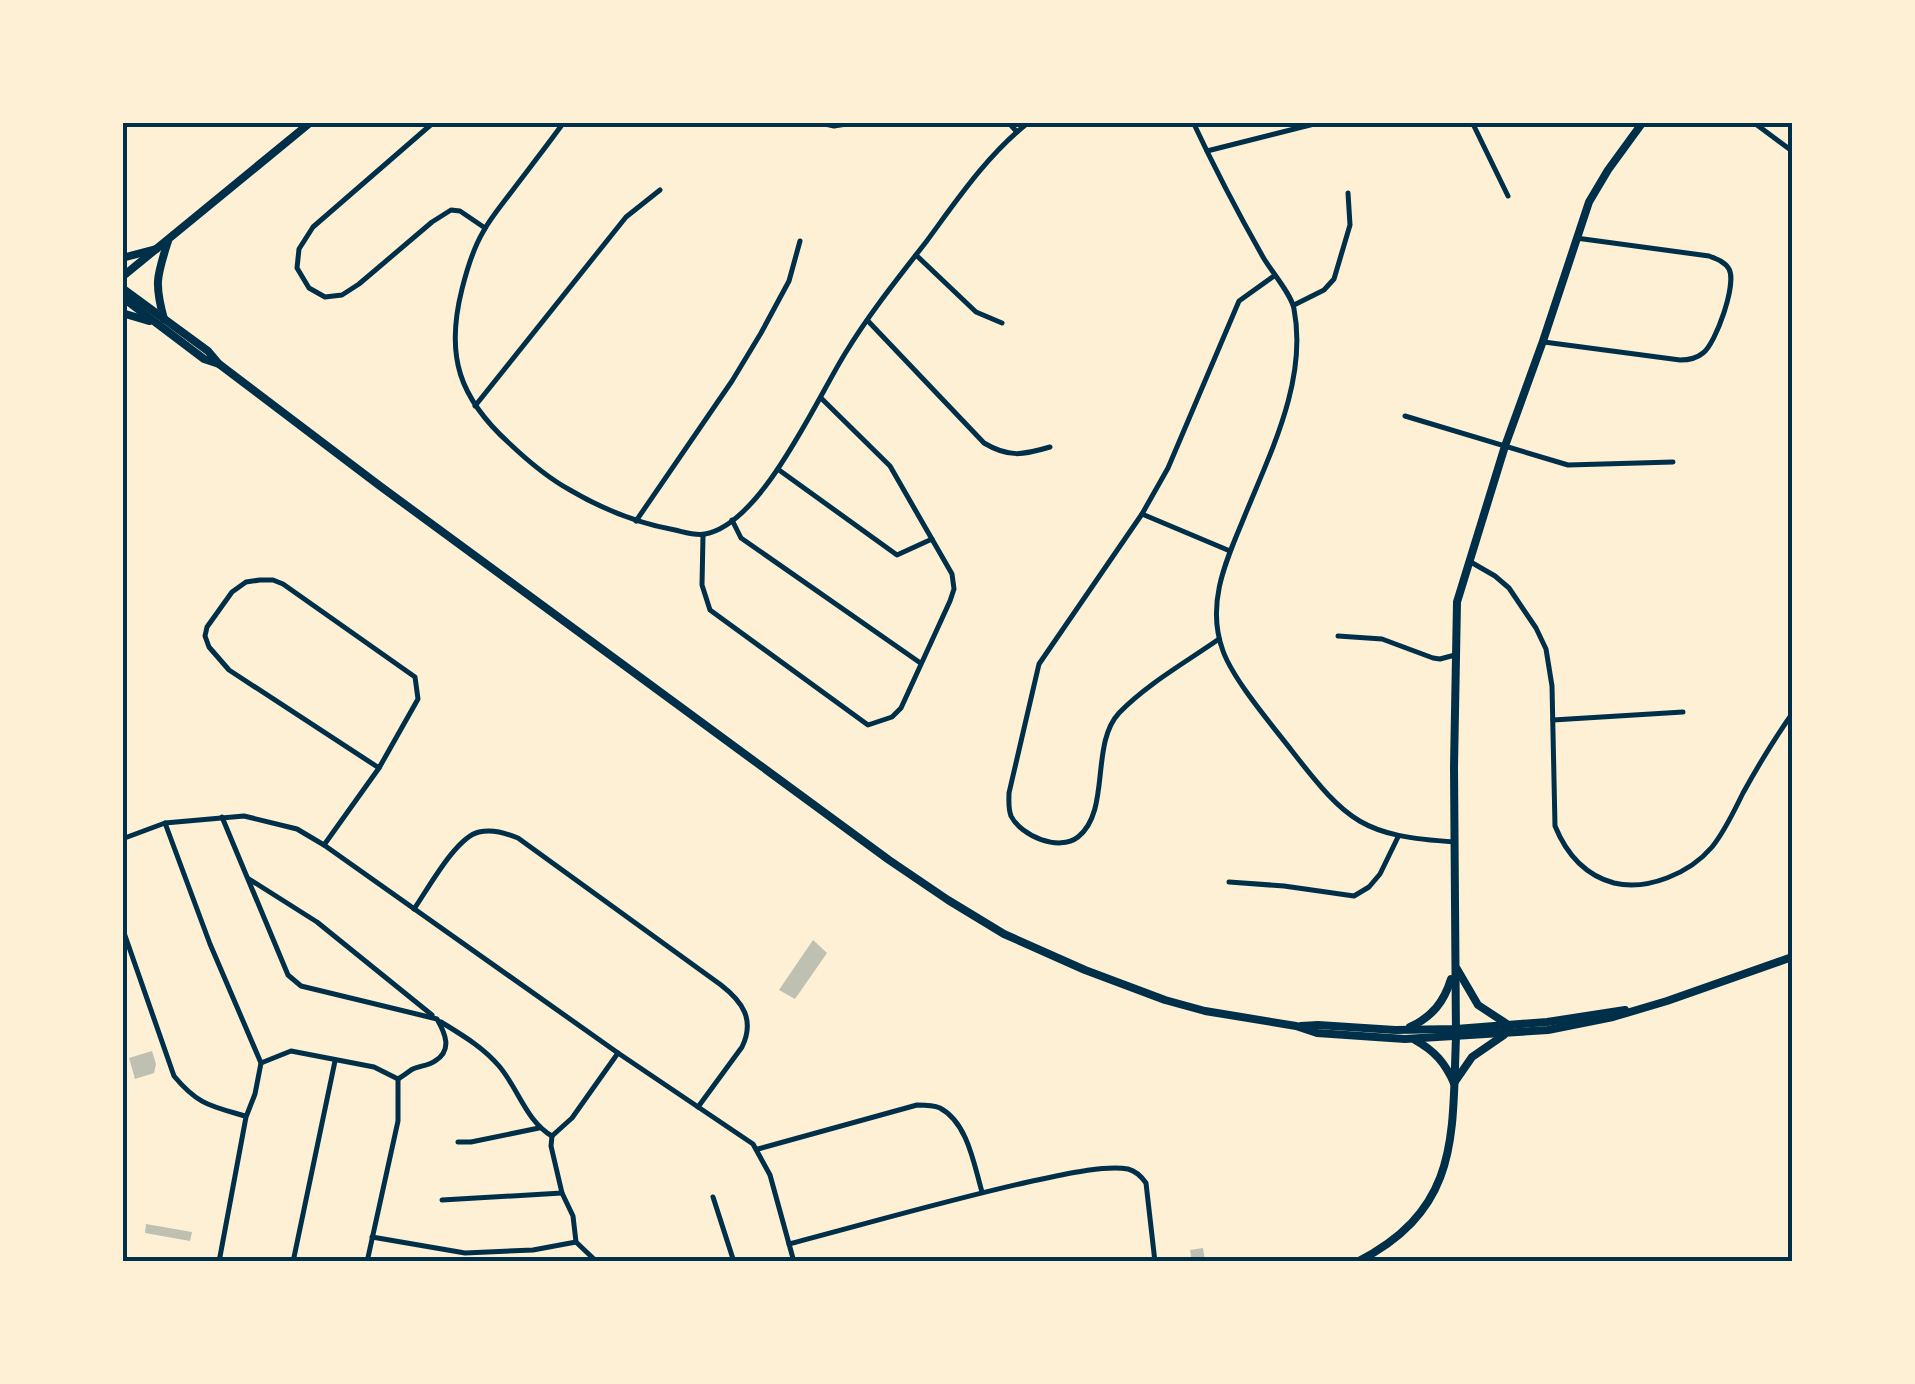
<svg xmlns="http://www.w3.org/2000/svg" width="1915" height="1384" font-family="'Titillium Web',sans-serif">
	<rect width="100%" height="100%" fill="#fdf0d5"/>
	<g fill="#bec0b2">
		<path d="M813,940L827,953L795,999L779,990Z"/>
		<path d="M152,1051L156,1064L154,1073L135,1079L129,1058Z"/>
		<path d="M146,1224L192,1232L190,1241L145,1233Z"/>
		<path d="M1203,1248L1205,1261L1192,1262L1190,1250Z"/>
	</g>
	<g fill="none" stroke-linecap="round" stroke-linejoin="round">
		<g stroke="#003049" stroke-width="5">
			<path d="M434,122L313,227L299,249L297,268L309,288L325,297L342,295L359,284L432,222L451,210L460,211L485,228"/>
			<path d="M564,122C546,147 527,171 509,195C500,207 490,219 483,232C473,249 467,269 462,289C445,356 459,398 510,444C528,461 548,478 570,490C604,510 636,523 675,530C684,532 696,536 705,534C762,524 817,398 846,352C869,314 898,278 926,242C957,200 987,155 1029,122"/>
			<path d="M816,122L834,126L859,122"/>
			<path d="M1008,122L1017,132"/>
			<path d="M1193,122C1215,169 1238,213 1263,257C1271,271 1292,295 1294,309C1308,381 1269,455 1243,520C1225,563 1206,605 1223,651C1234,681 1272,725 1292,751C1348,823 1363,836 1455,842"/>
			<path d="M1472,122L1508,196"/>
			<path d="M1753,122L1792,151"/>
			<path d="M1207,151L1322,122"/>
			<path d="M916,255L976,312L1002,323"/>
			<path d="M1294,305L1324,290L1334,279L1350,225L1348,193"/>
			<path d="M868,321L984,443C1009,458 1023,455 1050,447"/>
			<path d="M1544,342L1680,360C1689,360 1696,359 1703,353C1716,343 1737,284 1729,269C1725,262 1717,259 1709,256L1576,238"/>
			<path d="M475,406L626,217L660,190"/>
			<path d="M1405,416L1568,465L1673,462"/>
			<path d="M779,470L897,555L932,539"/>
			<path d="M1142,514L1230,551"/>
			<path d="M732,520L741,538L919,662"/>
			<path d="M636,521L732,381L761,333L789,281L800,241"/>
			<path d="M703,535L702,585L710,610L868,725L892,717L901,708L950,601L954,589L952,574L890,466L821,398"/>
			<path d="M1469,561L1495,576L1509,588L1536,628L1546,649L1552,686L1555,826C1566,853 1584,875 1614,883C1648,891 1690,873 1712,847C1725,831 1734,811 1743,793C1758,766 1774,739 1792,714"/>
			<path d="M260,580H273L283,584L415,677L418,699L379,768L229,670L209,647L205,636L207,627L232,592L246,582Z"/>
			<path d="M1338,636L1382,639L1433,658L1440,659L1455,655"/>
			<path d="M1219,639C1186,662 1147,684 1119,713C1090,744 1111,811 1078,837C1059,852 1021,836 1011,816C1008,808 1009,800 1009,793L1039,664L1142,514L1168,468L1239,301L1274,276"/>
			<path d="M1553,720L1683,712"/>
			<path d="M222,817L288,975L301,986L437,1019C445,1033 453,1050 435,1061C428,1066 418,1066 411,1070C407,1073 403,1076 398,1079"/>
			<path d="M165,823L210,944L261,1063L255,1094L246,1117L219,1262"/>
			<path d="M122,839L165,823L244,816L297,829L324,845L618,1053L753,1144L770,1175L794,1262"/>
			<path d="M324,845L379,768"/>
			<path d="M249,879L317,922L432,1015"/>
			<path d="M1229,882L1284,886L1354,896L1369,887L1380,874L1398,837"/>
			<path d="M414,909C428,889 456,837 479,832C493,829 505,833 518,838L721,985C743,1002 755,1020 742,1047L698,1107"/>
			<path d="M122,927L174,1076C198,1105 211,1106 245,1116"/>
			<path d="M441,1022C462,1035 483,1047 499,1066C518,1088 526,1121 552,1136"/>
			<path d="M261,1063L291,1051L374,1067L398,1079V1121L367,1262"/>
			<path d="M552,1136L551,1146L562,1193L573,1216L576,1242L597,1262"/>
			<path d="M552,1136L572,1118L618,1053"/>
			<path d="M458,1142H471L539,1128"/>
			<path d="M758,1149L917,1105C924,1105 933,1105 940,1108C968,1123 974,1165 982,1192"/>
			<path d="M713,1197L734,1262"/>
			<path d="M442,1200L562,1193"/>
			<path d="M372,1237L465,1253L533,1250L576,1242"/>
			<path d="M789,1244C869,1223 948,1200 1028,1182C1053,1177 1104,1164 1128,1169C1136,1171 1141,1176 1146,1183L1155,1262"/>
			<path d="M293,1262L335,1061"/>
		</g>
		<g stroke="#003049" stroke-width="8">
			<path d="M122,277L311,122"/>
			<path d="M1357,1262C1460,1209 1452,1138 1456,1037"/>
		</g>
		<g stroke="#003049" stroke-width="8">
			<path d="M122,258L156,249"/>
			<path d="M122,288L208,351L219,364L380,486L889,860L948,900L1004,934L1085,970L1165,1000L1205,1011L1296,1026L1317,1033L1405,1039L1548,1030L1613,1017L1667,1001L1792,957"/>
			<path d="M122,297L204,359L219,364"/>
			<path d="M122,313L149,321"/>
			<path d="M164,319C154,283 157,276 168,241"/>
			<path d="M1457,969L1478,1005L1510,1026"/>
			<path d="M1301,1026L1318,1025L1395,1030L1456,1029L1547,1022L1625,1010"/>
			<path d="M1410,1027C1432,1017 1444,1002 1451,979"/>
			<path d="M1456,1037L1454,767L1457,602L1505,446L1543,341L1589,202L1608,170L1643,122"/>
			<path d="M1415,1040C1435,1051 1445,1063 1454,1083"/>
			<path d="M1454,1083L1472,1057L1504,1035"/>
		</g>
	</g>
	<rect width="1915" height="1384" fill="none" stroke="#fdf0d5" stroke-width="250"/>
	<rect x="125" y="125" width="1665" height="1134" fill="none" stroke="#003049" stroke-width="4"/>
</svg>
